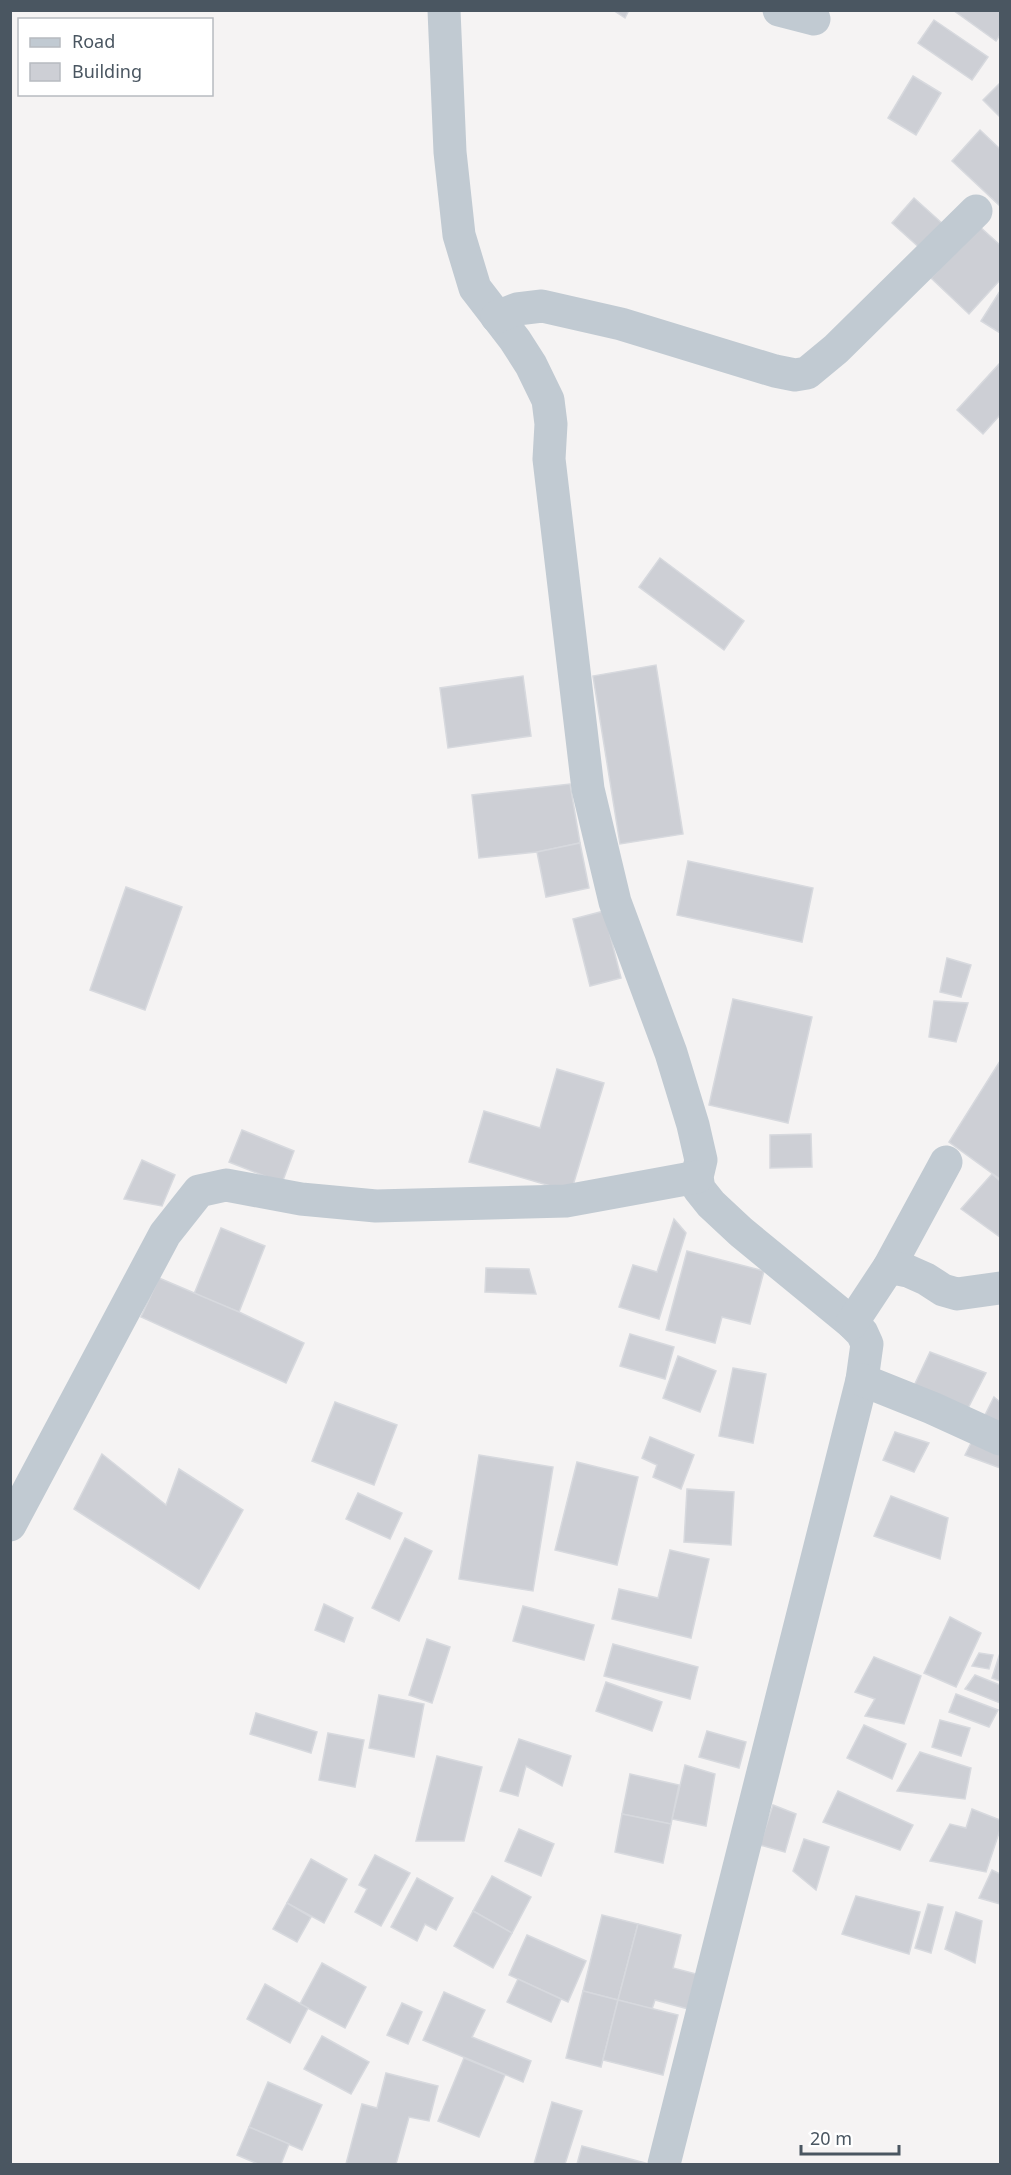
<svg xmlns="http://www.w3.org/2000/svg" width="1011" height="2175" font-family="'Noto Sans',sans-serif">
	<rect width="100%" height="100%" fill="#f5f3f3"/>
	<g fill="#cdcfd5" stroke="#d7d9de" stroke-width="1.5">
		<path d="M613,10H629L625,18Z"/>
		<path d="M953,10H1000V35L996,41Z"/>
		<path d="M934,20L988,57L972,80L918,43Z"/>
		<path d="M913,76L941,93L916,135L888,118Z"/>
		<path d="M1000,83V117L983,100Z"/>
		<path d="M980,130L1000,149V206L952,161Z"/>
		<path d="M914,198L944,225L922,250L892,223Z"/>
		<path d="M979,226L1000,245V280L969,314L931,278Z"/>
		<path d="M1000,291V333L981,321Z"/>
		<path d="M1000,363V415L983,434L957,410Z"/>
		<path d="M660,558L744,621L724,650L639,587Z"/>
		<path d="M656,665L683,834L620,844L593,676Z"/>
		<path d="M523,676L531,736L448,748L440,688Z"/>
		<path d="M570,784L580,843L537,852L479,858L472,795Z"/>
		<path d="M580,843L589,888L546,897L537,852Z"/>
		<path d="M688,861L813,888L802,942L677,915Z"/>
		<path d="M126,887L182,907L145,1010L90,990Z"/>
		<path d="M604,911L621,978L590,986L573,919Z"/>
		<path d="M947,958L971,965L961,997L940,992Z"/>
		<path d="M733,999L812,1017L788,1123L709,1105Z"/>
		<path d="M934,1001L968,1003L956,1042L929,1037Z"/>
		<path d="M1000,1061V1179L949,1142Z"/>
		<path d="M557,1069L604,1083L571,1192L469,1162L484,1111L540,1128Z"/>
		<path d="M242,1130L294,1151L282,1183L229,1162Z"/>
		<path d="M811,1134L812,1167L770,1168V1135Z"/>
		<path d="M142,1160L175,1175L162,1206L124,1199Z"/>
		<path d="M992,1174L1000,1181V1237L961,1209Z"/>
		<path d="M674,1219L686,1233L659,1319L619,1307L633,1265L657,1272Z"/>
		<path d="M221,1228L265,1246L239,1312L194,1294Z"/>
		<path d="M687,1251L764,1271L750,1324L722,1317L715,1343L666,1330Z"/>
		<path d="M486,1268L529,1269L536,1294L485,1292Z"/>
		<path d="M159,1278L239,1312L304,1343L286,1383L141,1317Z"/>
		<path d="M630,1334L674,1347L665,1379L620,1366Z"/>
		<path d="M930,1352L986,1373L965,1414L911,1392Z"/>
		<path d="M678,1356L716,1371L700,1412L663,1398Z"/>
		<path d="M733,1368L766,1374L753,1443L719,1436Z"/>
		<path d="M994,1397L1000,1402V1468L965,1455Z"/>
		<path d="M335,1402L397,1425L374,1485L312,1461Z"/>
		<path d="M895,1432L929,1443L914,1472L883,1460Z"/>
		<path d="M650,1437L694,1455L681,1489L653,1477L657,1465L642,1458Z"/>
		<path d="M102,1454L166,1505L179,1469L243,1510L199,1589L74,1509Z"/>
		<path d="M479,1455L553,1467L533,1591L459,1579Z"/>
		<path d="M577,1462L638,1477L617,1565L555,1550Z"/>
		<path d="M687,1489L734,1492L731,1545L684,1542Z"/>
		<path d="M358,1493L402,1513L390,1539L346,1519Z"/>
		<path d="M891,1496L948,1518L940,1559L874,1536Z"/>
		<path d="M405,1538L432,1551L399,1621L372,1608Z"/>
		<path d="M670,1550L709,1559L691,1638L612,1619L619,1589L658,1598Z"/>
		<path d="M324,1604L353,1618L344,1642L315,1630Z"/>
		<path d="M523,1606L594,1625L584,1660L513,1641Z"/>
		<path d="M950,1617L981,1633L956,1687L924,1673Z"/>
		<path d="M427,1639L450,1647L432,1703L409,1695Z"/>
		<path d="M613,1644L698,1667L690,1699L604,1676Z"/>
		<path d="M979,1653L993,1655L989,1669L972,1666Z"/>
		<path d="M1000,1653V1681L992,1678Z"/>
		<path d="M874,1657L921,1676L904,1724L865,1716L875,1699L855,1692Z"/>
		<path d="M975,1675L1000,1685V1703L965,1689Z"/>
		<path d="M606,1682L662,1702L652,1731L596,1711Z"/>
		<path d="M956,1694L998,1710L989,1727L949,1712Z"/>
		<path d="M379,1695L424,1704L414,1757L369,1748Z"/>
		<path d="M256,1713L317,1732L311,1753L250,1734Z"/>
		<path d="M940,1720L970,1728L961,1756L932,1747Z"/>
		<path d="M864,1725L906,1744L892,1779L847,1758Z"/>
		<path d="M707,1731L746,1742L739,1768L699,1757Z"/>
		<path d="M328,1733L364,1740L355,1787L319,1780Z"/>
		<path d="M519,1739L571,1756L562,1786L526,1766L518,1796L500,1791Z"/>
		<path d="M920,1752L971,1768L965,1799L897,1791Z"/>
		<path d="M437,1756L482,1767L464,1841H416Z"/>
		<path d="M685,1765L715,1774L706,1826L672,1819Z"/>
		<path d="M630,1774L679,1785L671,1824L622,1814Z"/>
		<path d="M838,1791L913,1825L900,1850L823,1822Z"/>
		<path d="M773,1805L796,1814L785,1852L760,1845Z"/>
		<path d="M972,1809L1000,1820V1830L986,1872L930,1861L950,1824L966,1828Z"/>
		<path d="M622,1814L671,1824L663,1863L615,1852Z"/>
		<path d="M519,1829L554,1844L541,1876L505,1861Z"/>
		<path d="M804,1839L829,1847L816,1890L793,1871Z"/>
		<path d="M375,1855L410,1873L381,1926L355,1912L367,1889L359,1885Z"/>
		<path d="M311,1859L347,1879L324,1923L287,1903Z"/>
		<path d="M992,1870L1000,1874V1904L979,1898Z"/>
		<path d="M492,1876L531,1897L512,1933L473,1911Z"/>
		<path d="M417,1878L453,1898L436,1930L425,1924L417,1941L391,1927Z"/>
		<path d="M856,1896L920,1912L909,1954L842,1934Z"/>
		<path d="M287,1903L311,1917L297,1942L273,1929Z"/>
		<path d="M928,1904L943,1907L931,1953L915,1948Z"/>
		<path d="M473,1911L512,1933L493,1968L454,1946Z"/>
		<path d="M956,1912L982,1921L975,1963L945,1949Z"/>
		<path d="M602,1915L638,1924L618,2000L583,1991Z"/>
		<path d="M638,1924L681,1935L673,1968L700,1975L692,2010L655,2000L652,2009L618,2000Z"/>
		<path d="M527,1935L586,1961L568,2002L509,1975Z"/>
		<path d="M322,1963L366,1987L345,2028L300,2004Z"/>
		<path d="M518,1979L561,1999L551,2022L507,2002Z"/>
		<path d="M265,1984L308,2008L290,2043L247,2019Z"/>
		<path d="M583,1991L618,2000L601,2067L566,2058Z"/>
		<path d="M444,1992L485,2010L472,2037L531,2061L523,2082L423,2040Z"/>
		<path d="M618,2000L678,2015L663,2075L603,2060Z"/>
		<path d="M402,2003L422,2012L408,2044L387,2035Z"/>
		<path d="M322,2036L369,2062L351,2094L304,2069Z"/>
		<path d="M464,2058L505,2075L479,2137L438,2121Z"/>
		<path d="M386,2073L438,2086L429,2121L409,2117L396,2164H346L362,2104L377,2108Z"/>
		<path d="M268,2082L322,2105L302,2150L249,2127Z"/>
		<path d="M552,2102L582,2111L565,2164H534Z"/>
		<path d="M249,2127L289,2144L281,2164H258L237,2155Z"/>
		<path d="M582,2146L649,2164H577Z"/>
	</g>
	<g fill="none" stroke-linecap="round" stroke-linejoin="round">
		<g stroke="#c1cad2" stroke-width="33">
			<path d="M444,10L450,152L459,235L475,288L515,340L531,365L548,400L551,424L549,459L588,789L615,902L671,1053L693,1125L701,1160L697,1177L699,1189L711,1204L741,1232L852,1323L862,1333L867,1344L862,1380L664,2164"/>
			<path d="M779,10L814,19"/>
			<path d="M497,317L517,309L542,306L621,324L775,371L795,375L807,373L836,349L976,211"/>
			<path d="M889,1267L946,1162"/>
			<path d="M852,1323L889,1267L908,1271L926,1279L943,1290L957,1294L1000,1288"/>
			<path d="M862,1380L932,1408L1000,1439"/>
			<path d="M10,1525L165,1234L199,1191L226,1185L301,1199L376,1206L566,1201L697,1177"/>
		</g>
	</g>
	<rect width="1011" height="2175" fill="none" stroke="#4a5661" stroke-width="24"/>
	<rect x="18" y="18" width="195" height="78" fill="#ffffff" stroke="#b7bbc0" stroke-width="1.5"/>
	<rect x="30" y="38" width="30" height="9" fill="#c1cad2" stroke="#b7bbc0" stroke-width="1.5"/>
	<text x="72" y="48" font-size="18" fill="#4a5661">Road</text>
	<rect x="30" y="63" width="30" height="18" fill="#cdcfd5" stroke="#b7bbc0" stroke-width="1.5"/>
	<text x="72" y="78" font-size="18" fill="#4a5661">Building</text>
	<path d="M801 2145v9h98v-9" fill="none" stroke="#4a5661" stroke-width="3"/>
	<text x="810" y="2145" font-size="18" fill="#4a5661" stroke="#ffffff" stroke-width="4.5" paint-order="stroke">20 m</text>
</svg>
